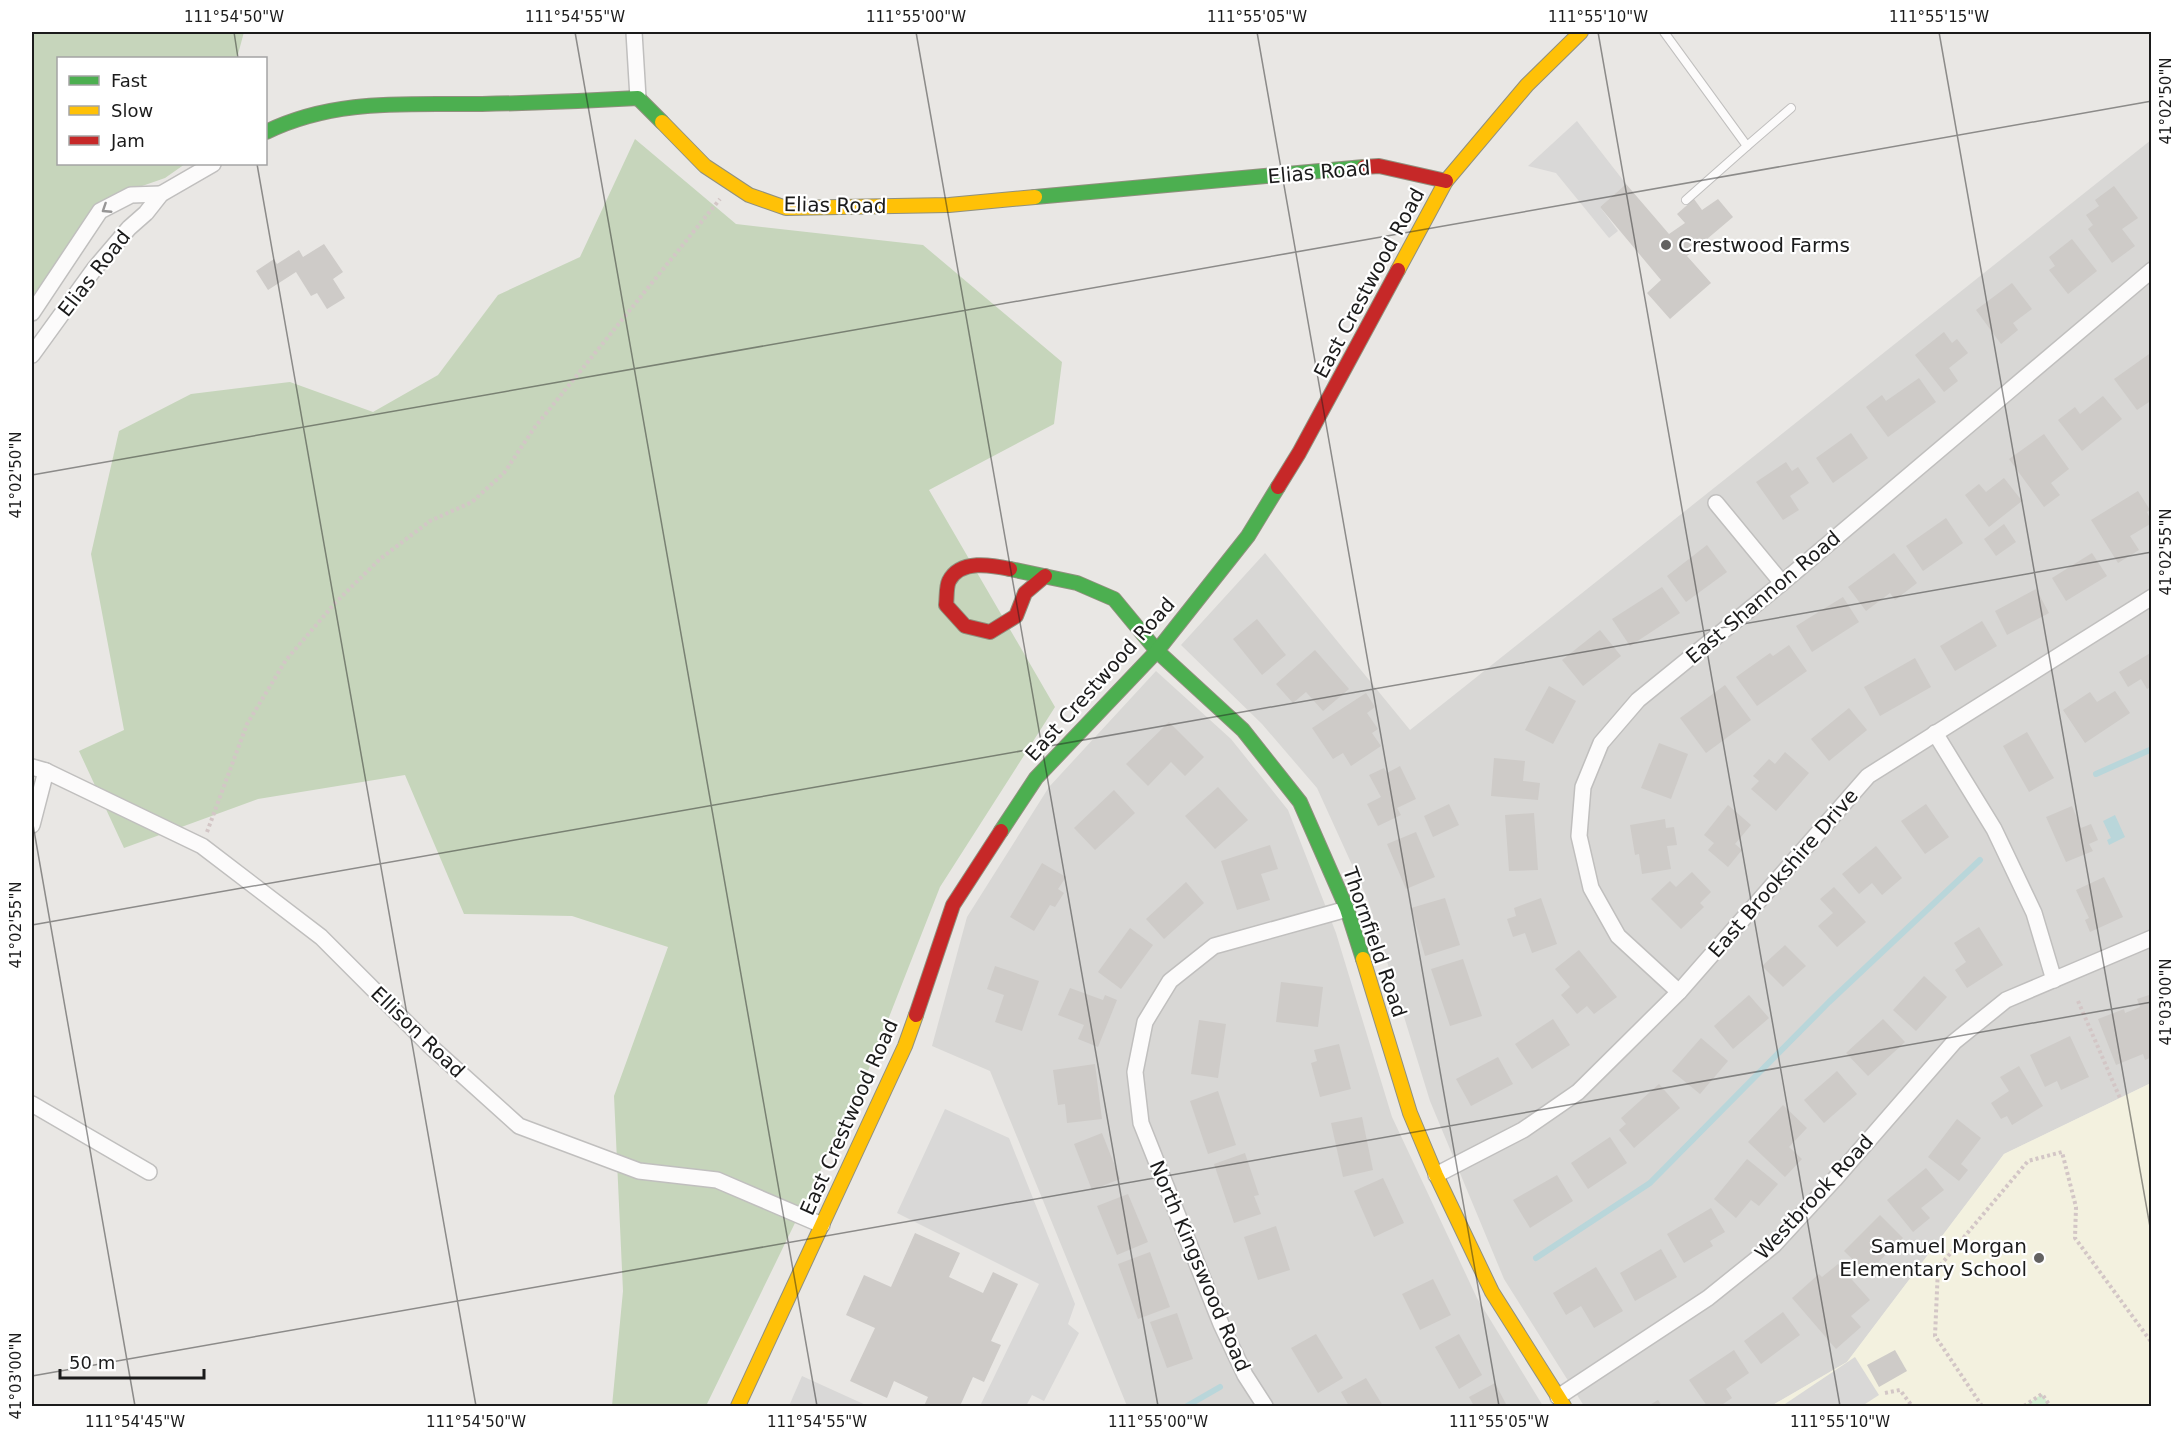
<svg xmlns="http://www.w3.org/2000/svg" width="2183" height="1438" font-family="'DejaVu Sans',sans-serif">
	<rect width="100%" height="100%" fill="#e9e7e4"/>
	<g fill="#d8d7d5">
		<path d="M2151,140V1083L2004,1154L1847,1362L1771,1406H1584L1504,1279L1430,1101L1368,900L1317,788L1262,724L1181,645L1265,553L1410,730Z"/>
		<path d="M1156,671L1231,739L1288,810L1336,933L1392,1117L1477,1298L1543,1406H1127L990,1071L932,1046L967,917L1049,787Z"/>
	</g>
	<path fill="#f3f1df" d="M2151,1083V1406H1771L1847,1362L2004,1154Z"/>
	<g fill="#c6d5bb">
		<path d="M32,32H244L237,58H58V164H185L165,178L125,192L32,303Z"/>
		<path d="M635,139L736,224L923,245L1062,362L1054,424L929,490L1055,707L940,887L864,1081L706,1406H612L623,1291L614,1096L668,947L572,916L464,914L405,775L258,799L124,848L79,751L124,730L91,554L119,431L191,394L290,382L373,412L438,375L498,295L580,257Z"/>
	</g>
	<path fill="#d3eed1" d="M2042,1394L2050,1406H2024Z"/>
	<g fill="#d9d8d7">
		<path d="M1577,121L1626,184L1600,207L1618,231L1609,238L1556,173L1528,166Z"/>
		<path d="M945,1109L1009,1138L1075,1304L1068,1324L1079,1333L1044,1401L1032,1395L1026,1406H980L1039,1284L897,1213Z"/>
		<path d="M1855,1357L1879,1395L1862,1406H1782Z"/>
		<path d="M802,1376L868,1406H789Z"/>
	</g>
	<path fill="#b9d6da" d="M2115,815L2125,837L2109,845L2107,840L2111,838L2103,821Z"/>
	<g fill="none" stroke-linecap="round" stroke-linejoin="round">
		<g stroke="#b9d6da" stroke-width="6">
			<path d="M2096,774L2152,749"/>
			<path d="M1536,1258L1650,1183L1829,1002L1980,860"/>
			<path d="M1187,1406L1220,1387"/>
		</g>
	</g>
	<g fill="#cecbc8">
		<path d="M1626,184L1669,234L1685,223L1677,214L1694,199L1702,210L1718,199L1733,217L1687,256L1711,283L1670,319L1647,293L1661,280L1600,207Z"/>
		<path d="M2114,186L2138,218L2122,229L2135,246L2112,263L2088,229L2093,225L2086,215L2099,206L2095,200Z"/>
		<path d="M2072,239L2097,271L2068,294L2049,270L2055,266L2049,257Z"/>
		<path d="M324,244L343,272L333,279L345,298L327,309L317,293L311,296L296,272L268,290L256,271L274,259L277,264L299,250L303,257Z"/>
		<path d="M2012,283L2032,309L2013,323L2018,330L2001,344L1976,310Z"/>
		<path d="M1944,332L1952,343L1957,339L1968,353L1949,368L1958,381L1944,392L1915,355Z"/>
		<path d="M2152,352V400L2137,410L2114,379Z"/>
		<path d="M1919,378L1936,402L1888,437L1866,407L1882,395L1886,401Z"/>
		<path d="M2103,396L2122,419L2082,451L2058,420L2075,407L2080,414Z"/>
		<path d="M1851,433L1868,458L1833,483L1816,458Z"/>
		<path d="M2044,434L2069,469L2051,483L2060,495L2044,507L2009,459Z"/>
		<path d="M1786,462L1792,471L1798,467L1809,483L1790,496L1799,510L1783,520L1756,482Z"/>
		<path d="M2004,478L2022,501L1989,527L1965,495L1979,484L1986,492Z"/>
		<path d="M2138,491L2150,510L2147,512L2152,523L2130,536L2139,550L2118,563L2091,520Z"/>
		<path d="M1946,518L1963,543L1923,571L1906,546Z"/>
		<path d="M2004,524L2016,542L1996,556L1984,539Z"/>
		<path d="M1707,545L1727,572L1686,602L1667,576Z"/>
		<path d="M1894,553L1917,583L1895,600L1890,593L1866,611L1848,587Z"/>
		<path d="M2092,553L2107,576L2066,601L2052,578Z"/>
		<path d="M1662,587L1680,613L1630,646L1612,619Z"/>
		<path d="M2036,589L2049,613L2007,635L1995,611Z"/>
		<path d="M1843,597L1859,622L1812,652L1796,626Z"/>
		<path d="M1257,619L1286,655L1262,675L1233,639Z"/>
		<path d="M1982,621L1997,646L1955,671L1940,646Z"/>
		<path d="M1600,630L1621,656L1583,686L1562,660Z"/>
		<path d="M1789,645L1807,671L1757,706L1736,677L1770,653L1773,656Z"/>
		<path d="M1315,650L1349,689L1323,711L1306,692L1293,703L1276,684Z"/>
		<path d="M2152,652V686L2147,689L2141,679L2128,687L2119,672Z"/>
		<path d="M1915,658L1931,687L1880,716L1864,687Z"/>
		<path d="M1725,685L1751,720L1706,753L1680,718Z"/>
		<path d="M1549,686L1576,701L1553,744L1525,730Z"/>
		<path d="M2115,691L2130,713L2085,743L2063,710L2090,692L2097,702Z"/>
		<path d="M1366,693L1375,707L1367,713L1378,729L1372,733L1381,746L1351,766L1343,753L1333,759L1312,728Z"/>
		<path d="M1849,708L1867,730L1829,761L1811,739Z"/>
		<path d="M1169,722L1204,757L1185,776L1171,762L1148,786L1126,764Z"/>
		<path d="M2027,732L2054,778L2029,792L2003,746Z"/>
		<path d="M1659,743L1688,754L1671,799L1641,788Z"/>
		<path d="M1785,752L1809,773L1776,811L1751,789L1759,781L1753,776L1769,759L1775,764Z"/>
		<path d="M1494,758L1525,761L1523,781L1540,783L1538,800L1491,796Z"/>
		<path d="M1400,766L1416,799L1397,808L1401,815L1378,826L1367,804L1381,797L1369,775L1384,768L1387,773Z"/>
		<path d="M1218,787L1248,820L1215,849L1185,816Z"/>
		<path d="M1114,790L1135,813L1095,850L1074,828Z"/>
		<path d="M1449,804L1459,825L1433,837L1424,816Z"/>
		<path d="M1926,804L1949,837L1925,854L1901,821Z"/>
		<path d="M1728,805L1751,825L1735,844L1742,850L1728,867L1708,850L1714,843L1704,835Z"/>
		<path d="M2072,806L2081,828L2091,824L2098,840L2089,844L2093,851L2066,862L2046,817Z"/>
		<path d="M1534,813L1538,870L1509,871L1505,815Z"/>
		<path d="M1665,819L1666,828L1674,827L1677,845L1667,846L1671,869L1642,874L1639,854L1635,855L1630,825Z"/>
		<path d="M1416,832L1435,877L1406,889L1387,844Z"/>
		<path d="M1270,845L1278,869L1261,874L1270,900L1237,910L1221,861Z"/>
		<path d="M1876,846L1902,878L1882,895L1872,883L1859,894L1842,874Z"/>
		<path d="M1042,863L1066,877L1058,889L1064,893L1055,907L1050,905L1034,931L1010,917Z"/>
		<path d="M1692,872L1711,892L1700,903L1704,907L1681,929L1651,899L1670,881L1676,887Z"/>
		<path d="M2104,877L2123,917L2090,932L2085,920L2089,918L2076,890Z"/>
		<path d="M1186,882L1204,903L1164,939L1146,919Z"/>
		<path d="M1834,887L1866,922L1837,947L1818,926L1833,913L1820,899Z"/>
		<path d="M1445,898L1460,945L1425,956L1411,908Z"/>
		<path d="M1541,898L1557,944L1532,953L1525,933L1513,937L1507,919L1516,916L1514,908Z"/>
		<path d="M1979,927L2003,965L1967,988L1955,970L1966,962L1954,943Z"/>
		<path d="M1130,928L1153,945L1121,989L1098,972Z"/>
		<path d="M1785,945L1806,966L1783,987L1762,966Z"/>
		<path d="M1579,950L1617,997L1594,1014L1587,1006L1577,1014L1561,995L1570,987L1555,969Z"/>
		<path d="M1463,959L1482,1016L1450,1026L1431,969Z"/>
		<path d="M995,966L1039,981L1022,1031L995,1022L1004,995L987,989Z"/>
		<path d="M1924,976L1947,997L1916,1031L1893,1010Z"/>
		<path d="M1281,982L1323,987L1318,1027L1276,1022Z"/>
		<path d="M1070,988L1103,1000L1105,995L1117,1000L1098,1047L1078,1039L1084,1025L1058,1015Z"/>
		<path d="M2152,994V1057L2145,1060L2143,1054L2116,1065L2098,1019L2124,1009L2125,1013L2140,1007L2137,999Z"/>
		<path d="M1749,995L1769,1018L1733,1049L1714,1026Z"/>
		<path d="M1553,1019L1570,1045L1532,1069L1515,1044Z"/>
		<path d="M1883,1019L1905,1042L1868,1076L1846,1053Z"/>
		<path d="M1199,1020L1226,1024L1218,1078L1191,1074Z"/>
		<path d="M2070,1036L2089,1077L2061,1090L2057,1081L2045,1087L2030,1055Z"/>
		<path d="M1701,1038L1728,1061L1700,1094L1672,1071Z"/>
		<path d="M1339,1044L1351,1089L1320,1097L1311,1063L1317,1061L1314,1050Z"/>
		<path d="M1498,1057L1513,1084L1471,1106L1456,1079Z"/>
		<path d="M1095,1064L1102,1119L1067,1123L1065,1104L1058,1105L1053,1070Z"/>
		<path d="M2019,1066L2043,1106L2012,1125L2007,1116L2001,1119L1991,1103L2009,1091L2000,1077Z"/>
		<path d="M1837,1071L1857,1094L1824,1123L1804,1100Z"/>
		<path d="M1659,1084L1680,1108L1634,1148L1619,1130L1626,1124L1621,1118Z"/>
		<path d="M1218,1091L1236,1145L1208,1154L1190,1101Z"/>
		<path d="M1783,1105L1807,1128L1789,1147L1802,1159L1785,1177L1748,1142Z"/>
		<path d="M1362,1117L1373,1170L1343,1177L1331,1123Z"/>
		<path d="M1957,1119L1981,1138L1961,1164L1968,1170L1959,1181L1928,1157Z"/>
		<path d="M1102,1133L1120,1179L1092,1190L1074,1144Z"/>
		<path d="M1610,1137L1627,1163L1588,1189L1571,1163Z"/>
		<path d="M1245,1153L1259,1195L1254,1196L1261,1214L1234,1223L1214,1164Z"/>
		<path d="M1747,1159L1778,1184L1759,1206L1751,1200L1736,1218L1714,1199Z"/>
		<path d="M1926,1168L1944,1190L1921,1208L1930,1218L1913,1232L1887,1200Z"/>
		<path d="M1557,1175L1573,1201L1530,1228L1513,1200Z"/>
		<path d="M1383,1178L1404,1223L1374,1237L1354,1191Z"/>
		<path d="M1128,1194L1148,1242L1117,1255L1097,1206Z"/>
		<path d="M1711,1208L1725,1232L1710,1241L1713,1246L1684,1263L1667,1234Z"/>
		<path d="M1880,1215L1903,1238L1867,1273L1844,1251Z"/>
		<path d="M1276,1226L1290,1270L1258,1280L1244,1237Z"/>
		<path d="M915,1233L960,1253L949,1277L983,1293L993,1272L1018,1284L991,1341L1001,1345L984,1382L973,1377L960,1406H924L928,1397L894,1381L887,1398L850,1381L875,1328L846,1315L864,1275L891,1287Z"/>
		<path d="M1661,1249L1677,1277L1635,1301L1620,1273Z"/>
		<path d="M1150,1252L1170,1307L1138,1319L1118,1264Z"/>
		<path d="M1838,1264L1870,1300L1851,1316L1861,1327L1836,1349L1792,1298L1819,1274L1822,1277Z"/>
		<path d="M1596,1267L1623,1311L1594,1328L1581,1306L1566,1315L1553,1293Z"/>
		<path d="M1433,1279L1451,1315L1420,1330L1402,1294Z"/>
		<path d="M1783,1312L1800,1335L1761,1364L1744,1341Z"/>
		<path d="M1177,1313L1193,1359L1167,1368L1150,1322Z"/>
		<path d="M1316,1334L1343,1378L1318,1393L1291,1348Z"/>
		<path d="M1459,1334L1482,1375L1459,1389L1435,1347Z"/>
		<path d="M1734,1350L1749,1373L1726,1389L1732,1398L1720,1406H1707L1689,1380Z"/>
		<path d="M1895,1350L1907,1371L1879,1387L1867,1365Z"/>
		<path d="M1366,1378L1383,1406H1349L1341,1392Z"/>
		<path d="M1495,1383L1507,1406H1474L1469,1397Z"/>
		<path d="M1658,1400L1662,1406H1648Z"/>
	</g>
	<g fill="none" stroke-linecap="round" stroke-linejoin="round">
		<defs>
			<g id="lane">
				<path d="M1664,32L1747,146L1791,108"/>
				<path d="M1686,200L1747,146"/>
			</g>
			<g id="street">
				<path d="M634,32L638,98"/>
				<path d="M32,313L100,211L131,195L161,194"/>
				<path d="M32,355L95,268L129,228L146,213L161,194L213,164"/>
				<path d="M1716,503L1782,583"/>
				<path d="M1935,733L1994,829L2034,913L2054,980"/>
				<path d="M32,767L46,771L32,825"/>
				<path d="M46,771L202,846L321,937L429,1045L519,1126L639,1171L717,1180L822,1225"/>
				<path d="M1679,992L1618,936L1591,888L1579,836L1583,787L1601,743L1638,700L1782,583L2152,270"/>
				<path d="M32,1104L149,1172"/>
				<path d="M1436,1175L1523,1130L1578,1092L1679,992L1868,776L2152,597"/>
				<path d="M1558,1397L1708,1298L1774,1245L1834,1180L1954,1042L2006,1000L2152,938"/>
				<path d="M1265,1406L1245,1375L1221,1324L1141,1123L1135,1072L1145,1022L1170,981L1214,946L1347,909"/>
			</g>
			<g id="fast">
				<path d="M266,132C336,98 406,105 482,104C534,103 586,101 638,98L662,122"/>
				<path d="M1035,197L1364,167"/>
				<path d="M1010,569L1077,583L1114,599L1157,651L1243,730L1300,802L1347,909L1363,959"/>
				<path d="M1001,831L1036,778L1157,651L1248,536L1278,487"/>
			</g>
			<g id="slow">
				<path d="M662,122L705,166L749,195L786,208L949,205L1035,197"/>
				<path d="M1398,270L1446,181L1527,85L1581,32"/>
				<path d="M1363,959L1410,1113L1436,1175L1492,1292L1564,1406"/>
				<path d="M738,1406L905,1046L916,1015"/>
			</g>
			<g id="jam">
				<path d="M1364,167L1379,166L1446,181"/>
				<path d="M1278,487L1299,453L1398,270"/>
				<path d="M1010,569C992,565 960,559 949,581C946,587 947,598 946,605L965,626L990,632L1016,616L1025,593L1045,576"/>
				<path d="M916,1015L953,905L1001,831"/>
			</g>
		</defs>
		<use href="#lane" stroke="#c0bfbe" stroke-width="10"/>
		<use href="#street" stroke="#c0bfbe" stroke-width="18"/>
		<use href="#fast" stroke="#90907e" stroke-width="16"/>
		<use href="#slow" stroke="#90907e" stroke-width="16"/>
		<use href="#jam" stroke="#90907e" stroke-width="16"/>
		<g stroke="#d3c6c6" stroke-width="4" stroke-dasharray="3 3" stroke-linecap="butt">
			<path d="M207,832L247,724L286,660L336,602L380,559L430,521L472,502L504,473L535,427L720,199"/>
			<path d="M2078,1001L2120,1098"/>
			<path d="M1885,1393L1900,1390L1912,1406"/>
			<path d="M1982,1406L1935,1336L1938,1268L2028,1161L2062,1152L2076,1207L2075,1238L2152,1343"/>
			<path d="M2024,1406L2042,1394L2050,1406"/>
		</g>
		<use href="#lane" stroke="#fcfbfb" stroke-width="8"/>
		<use href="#street" stroke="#fcfbfb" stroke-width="15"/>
		<use href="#fast" stroke="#4caf50" stroke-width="14"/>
		<use href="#slow" stroke="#ffc107" stroke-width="14"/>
		<use href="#jam" stroke="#c62828" stroke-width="14"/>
	</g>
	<defs><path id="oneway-chevron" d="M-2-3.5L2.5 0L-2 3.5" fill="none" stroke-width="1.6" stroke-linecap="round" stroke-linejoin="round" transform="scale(1.5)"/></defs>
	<use stroke="#979696" href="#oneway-chevron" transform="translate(106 209) rotate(147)"/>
	<path fill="none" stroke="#1b1b1b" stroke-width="1.5" stroke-opacity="0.45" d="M234,32L238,58M575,32L817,1406M916,32L1158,1406M1257,32L1499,1406M1598,32L1840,1406M1939,32L2152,1238M257,164L476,1406M32,475L2152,101M32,819L135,1406M32,925L2152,552M32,1376L2152,1002"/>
	<g fill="#636261" stroke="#fff" stroke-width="2">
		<circle cx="1666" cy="245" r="6"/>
		<circle cx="2039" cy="1258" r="6"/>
	</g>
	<g text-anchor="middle" stroke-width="4.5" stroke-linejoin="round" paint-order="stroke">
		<g font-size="20" fill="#1b1b1b" stroke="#fff">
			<text transform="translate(1319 172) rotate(-5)" y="7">Elias Road</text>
			<text transform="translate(835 205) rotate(1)" y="7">Elias Road</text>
			<text transform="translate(94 273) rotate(-52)" y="7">Elias Road</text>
			<text transform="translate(1369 283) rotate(-62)" y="7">East Crestwood Road</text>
			<text transform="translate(1763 597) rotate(-40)" y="7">East Shannon Road</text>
			<text transform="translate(1100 679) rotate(-48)" y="7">East Crestwood Road</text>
			<text transform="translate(1783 873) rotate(-49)" y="7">East Brookshire Drive</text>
			<text transform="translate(1375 942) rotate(71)" y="7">Thornfield Road</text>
			<text transform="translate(418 1032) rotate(44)" y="7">Ellison Road</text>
			<text transform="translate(849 1117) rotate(-66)" y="7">East Crestwood Road</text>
			<text transform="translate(1814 1197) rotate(-47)" y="7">Westbrook Road</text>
			<text transform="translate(1200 1266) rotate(67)" y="7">North Kingswood Road</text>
		</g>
		<g font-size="20" fill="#1b1b1b" stroke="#fff" text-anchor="start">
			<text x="1678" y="252">Crestwood Farms</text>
			<text x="2027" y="1253" text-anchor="end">Samuel Morgan<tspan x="2027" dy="23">Elementary School</tspan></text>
		</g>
	</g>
	<rect width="2183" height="1438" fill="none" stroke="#ffffff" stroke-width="66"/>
	<rect x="57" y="57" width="210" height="108" fill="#ffffff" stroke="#a4a4a4" stroke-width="1.5"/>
	<rect x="69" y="76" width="30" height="9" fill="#4caf50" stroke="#a4a4a4" stroke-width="1.5"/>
	<text x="111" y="87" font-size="18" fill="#1b1b1b">Fast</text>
	<rect x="69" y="106" width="30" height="9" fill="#ffc107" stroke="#a4a4a4" stroke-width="1.5"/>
	<text x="111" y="117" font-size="18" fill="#1b1b1b">Slow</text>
	<rect x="69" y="136" width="30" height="9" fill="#c62828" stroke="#a4a4a4" stroke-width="1.5"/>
	<text x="111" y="147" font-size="18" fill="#1b1b1b">Jam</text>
	<path d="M60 1369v9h144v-9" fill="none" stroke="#1b1b1b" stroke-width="3"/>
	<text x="69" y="1369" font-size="18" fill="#1b1b1b" stroke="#ffffff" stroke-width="4.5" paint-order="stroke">50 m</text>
	<rect x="33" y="33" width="2117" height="1372" fill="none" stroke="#1b1b1b" stroke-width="2"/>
	<g font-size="15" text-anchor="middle" fill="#1b1b1b">
		<text x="234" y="22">111°54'50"W</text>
		<text x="575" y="22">111°54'55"W</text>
		<text x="916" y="22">111°55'00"W</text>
		<text x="1257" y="22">111°55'05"W</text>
		<text x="1598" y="22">111°55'10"W</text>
		<text x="1939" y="22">111°55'15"W</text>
		<text transform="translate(2166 101) rotate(-90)" y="5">41°02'50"N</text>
		<text transform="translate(16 475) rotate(-90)" y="5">41°02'50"N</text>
		<text transform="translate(2166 552) rotate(-90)" y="5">41°02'55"N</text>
		<text transform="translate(16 925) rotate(-90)" y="5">41°02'55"N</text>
		<text transform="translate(2166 1002) rotate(-90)" y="5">41°03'00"N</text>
		<text transform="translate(16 1376) rotate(-90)" y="5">41°03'00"N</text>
		<text x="135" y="1427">111°54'45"W</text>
		<text x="476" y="1427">111°54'50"W</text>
		<text x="817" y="1427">111°54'55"W</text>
		<text x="1158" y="1427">111°55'00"W</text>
		<text x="1499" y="1427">111°55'05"W</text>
		<text x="1840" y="1427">111°55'10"W</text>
	</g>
</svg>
